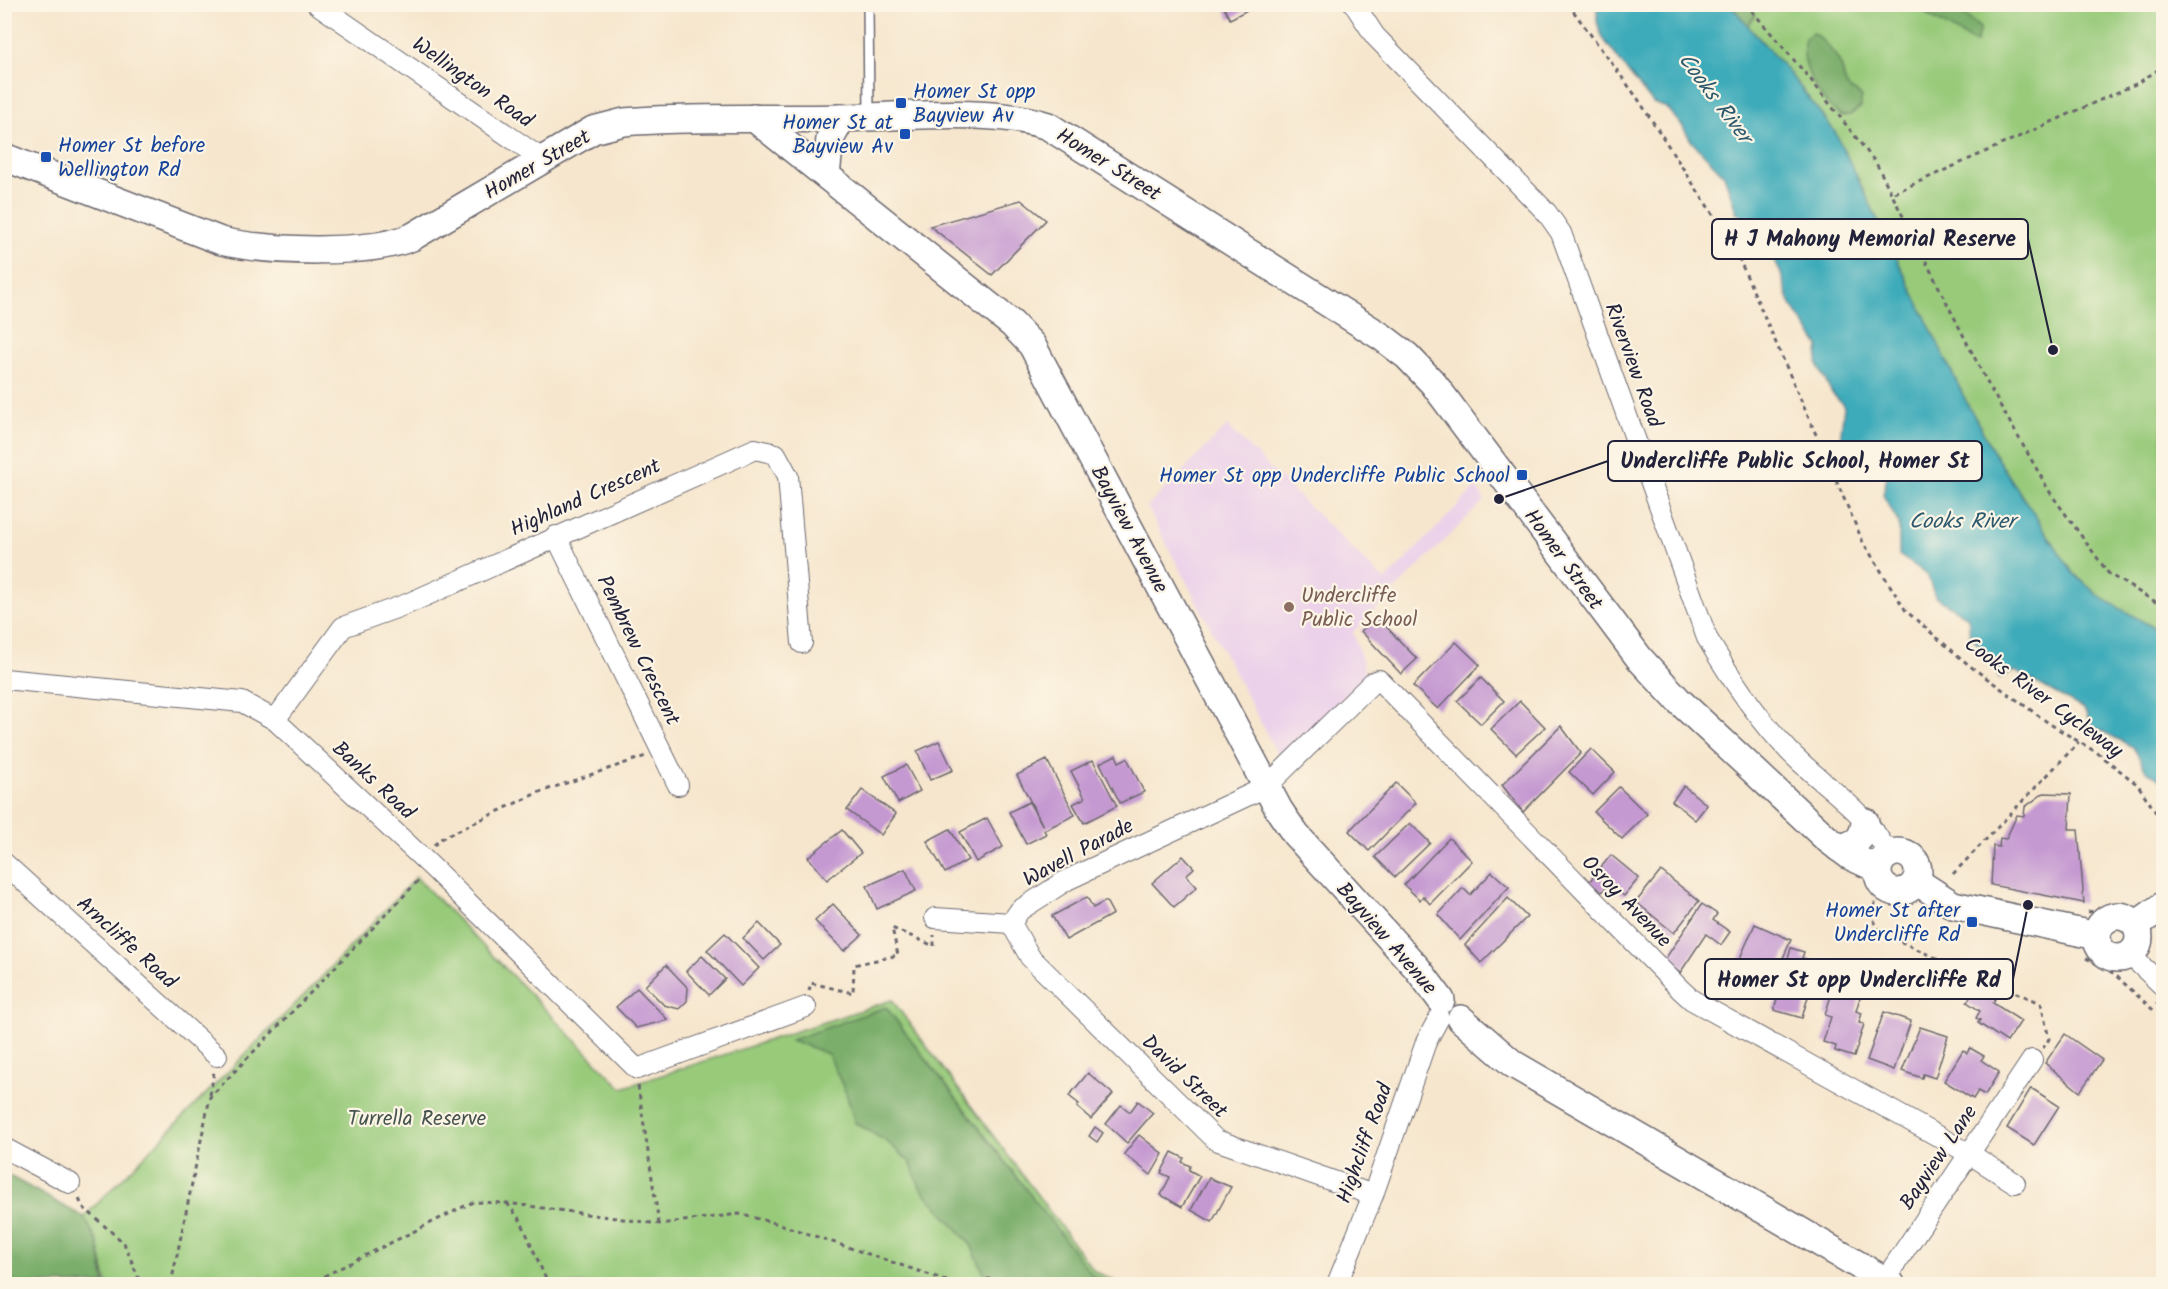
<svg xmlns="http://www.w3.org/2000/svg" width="2168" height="1289" font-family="Kalam,sans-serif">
	<rect width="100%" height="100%" fill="#fcf5e5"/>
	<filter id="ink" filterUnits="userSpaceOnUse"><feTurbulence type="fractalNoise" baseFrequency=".0167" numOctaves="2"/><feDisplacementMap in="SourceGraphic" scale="12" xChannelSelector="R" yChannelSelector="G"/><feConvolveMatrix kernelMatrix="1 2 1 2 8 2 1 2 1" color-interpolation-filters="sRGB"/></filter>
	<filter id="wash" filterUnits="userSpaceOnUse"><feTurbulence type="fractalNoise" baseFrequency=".008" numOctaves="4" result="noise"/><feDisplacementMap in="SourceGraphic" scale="24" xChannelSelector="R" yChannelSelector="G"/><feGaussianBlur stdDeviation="1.35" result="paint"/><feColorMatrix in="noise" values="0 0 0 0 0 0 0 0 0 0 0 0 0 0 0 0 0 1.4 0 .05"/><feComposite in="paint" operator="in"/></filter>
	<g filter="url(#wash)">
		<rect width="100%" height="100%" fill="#f6e6cd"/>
		<path fill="#ecd1ea" d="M1227,426L1385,581L1476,487L1485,500L1353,632L1366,674L1282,763L1147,507Z"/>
		<g fill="#98ca7a" stroke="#5d765a" stroke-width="1.5">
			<path d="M1730,5H2163V633L2100,597L2073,573L1997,458L1966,401L1835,132L1790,74Z"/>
			<path d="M416,877L622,1088L892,1000L1094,1271L1120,1284H107L98,1243L84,1217L316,983Z"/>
		</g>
		<g fill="#7aae6a" stroke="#4e6852" stroke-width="1.5">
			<path d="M1730,5H1751L1755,16L1748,25Z"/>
			<path d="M1921,5H1953L1980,28L1976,43L1927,15Z"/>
			<path d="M1812,33C1823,39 1836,54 1841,66C1846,78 1842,88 1857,92L1861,98V107L1850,115L1841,116C1819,101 1799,66 1805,39Z"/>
			<path d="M886,1007L1092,1275L1109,1284H989L971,1245L920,1187L910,1162L886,1141L855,1123L846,1093L828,1054L791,1040Z"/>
			<path d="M4,1173L84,1217L98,1243L105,1284H5Z"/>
		</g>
		<path fill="#3cabba" stroke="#2f667a" stroke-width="1.5" d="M1593,5H1730L1790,74L1835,132L1966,401L1997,458L2073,573L2100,597L2163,633V782L2146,770L2133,747L2092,726L2084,709L2015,671L1999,678L1991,658L1970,635L1968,617L1935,597L1927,574L1899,555V524L1883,495L1887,476L1840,442L1844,406L1832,393L1817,364L1819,346L1790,303L1780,271L1756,230L1736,211L1724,175L1692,142L1683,127L1667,108L1653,103L1625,68L1602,37L1597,22V9Z"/>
		<g id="blocks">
			<g fill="#c498d1">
				<path d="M1222,4H1255V6L1230,19Z"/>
				<path d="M1021,200L1046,220L992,275L930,226Z"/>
				<path d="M1377,617L1417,659L1401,674L1361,631Z"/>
				<path d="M1456,642L1480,665L1438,709L1413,686Z"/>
				<path d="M1481,678L1504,701L1481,724L1457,701Z"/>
				<path d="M1520,701L1545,727L1516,754L1491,729Z"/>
				<path d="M1561,726L1581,753L1523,812L1502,785Z"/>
				<path d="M939,741L953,770L930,780L917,751Z"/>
				<path d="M1591,749L1615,772L1593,795L1569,772Z"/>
				<path d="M1116,755L1119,762L1127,758L1144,792L1120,803L1100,763Z"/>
				<path d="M1047,760L1075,815L1044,830L1046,834L1026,844L1009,812L1029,802L1043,826L1017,775Z"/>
				<path d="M1093,760L1117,806L1084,823L1073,804L1085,798L1071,771Z"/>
				<path d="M906,765L920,791L898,803L884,776Z"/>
				<path d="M1396,783L1416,803L1369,851L1349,831Z"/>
				<path d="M1684,786L1707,805L1695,820L1672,801Z"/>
				<path d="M1619,787L1647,814L1622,839L1594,812Z"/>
				<path d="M862,790L896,814L881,835L847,810Z"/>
				<path d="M2044,793L2071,794L2069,829H2078L2084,903L1991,885L1993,846L1999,847L2000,838L2006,839L2017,815L2024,816L2025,807Z"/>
				<path d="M987,818L1003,847L976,862L960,832Z"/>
				<path d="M1410,823L1430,843L1395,877L1375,857Z"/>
				<path d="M950,829L968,860L945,873L927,841Z"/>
				<path d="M842,830L861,853L827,880L808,857Z"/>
				<path d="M1449,838L1472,861L1430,904L1423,896L1420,900L1404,885Z"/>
				<path d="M1611,855L1639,878L1624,896L1609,884L1602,892L1589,882Z"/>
				<path d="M1183,856L1194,868L1186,875L1197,887L1174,907L1152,883Z"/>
				<path d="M905,869L916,891L877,909L867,886Z"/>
				<path d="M1661,871L1699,901L1674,933L1636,902Z"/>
				<path d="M1492,872L1509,887L1460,940L1438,915L1463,888L1470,895Z"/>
				<path d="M1087,897L1093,908L1106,901L1113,914L1066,940L1052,916Z"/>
				<path d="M1508,898L1527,917L1481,963L1465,945Z"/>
				<path d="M833,904L862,935L844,951L815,921Z"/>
				<path d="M1702,904L1717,914L1713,920L1730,932L1721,945L1706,934L1680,973L1663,962Z"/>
				<path d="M759,923L780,945L764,960L743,938Z"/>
				<path d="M1755,924L1791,940L1769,990L1733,974Z"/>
				<path d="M725,933L759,968L741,986L707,950Z"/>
				<path d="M1791,948L1804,952L1802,958L1821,964L1813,993H1809L1802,1018L1774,1010Z"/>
				<path d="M702,956L725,979L709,995L686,971Z"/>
				<path d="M666,965L688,988L687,1001L679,1009L664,1005L645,986Z"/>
				<path d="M1977,985L1996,997L1993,1003L2021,1021L2007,1042L1978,1023L1980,1020L1976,1018L1980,1011L1967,1002Z"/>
				<path d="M1834,986L1861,994L1856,1011L1862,1013L1859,1023L1864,1024L1854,1057L1835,1051L1836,1046L1823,1042L1831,1017L1825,1015Z"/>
				<path d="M637,988L668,1020L636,1028L616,1007Z"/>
				<path d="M1884,1012L1911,1021L1894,1070L1867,1060Z"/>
				<path d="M1920,1027L1948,1036L1935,1078L1923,1074L1922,1078L1902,1071Z"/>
				<path d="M2065,1034L2102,1060L2080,1092L2045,1063Z"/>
				<path d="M1970,1048L1984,1056L1981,1060L1999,1072L1985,1095L1978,1091L1973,1099L1944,1081L1963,1050L1967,1053Z"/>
				<path d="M1088,1073L1113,1094L1091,1119L1077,1107L1079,1104L1069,1096Z"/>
				<path d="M2031,1088L2059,1106L2034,1145L2007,1128Z"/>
				<path d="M1138,1101L1153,1113L1127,1143L1106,1124L1121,1105L1130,1112Z"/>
				<path d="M1095,1127L1103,1133L1097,1142L1089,1136Z"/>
				<path d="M1139,1135L1163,1154L1151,1175L1124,1154Z"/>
				<path d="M1172,1152L1184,1158L1182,1162L1190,1166L1189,1170L1200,1176L1182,1207L1161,1195L1170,1177L1161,1173Z"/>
				<path d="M1209,1178L1231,1187L1212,1222L1191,1210Z"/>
			</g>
		</g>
	</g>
	<g filter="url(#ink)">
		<use href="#blocks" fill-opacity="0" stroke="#6c676e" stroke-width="1.5"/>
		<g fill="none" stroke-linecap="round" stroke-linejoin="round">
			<defs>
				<path id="service" d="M868,4L869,114"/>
				<g id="minor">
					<path d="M317,4L542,159"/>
					<path d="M1354,4L1375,36L1547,213L1561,233L1707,638C1731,679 1757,718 1790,752C1822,785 1868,812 1888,854"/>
					<path d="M556,536L678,785"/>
					<path d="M4,679L242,702L275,720L432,867L637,1069L806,1007"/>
					<path d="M275,720L343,627L407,604L755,449L776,454L788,476L802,643"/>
					<path d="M4,863L217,1056"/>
					<path d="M935,918L1011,923L1020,910L1067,880L1266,787L1373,682L1379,680L1681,990L1692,1000L1970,1154L2015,1183"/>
					<path d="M1011,923L1030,957L1216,1140L1373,1195"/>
					<path d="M2130,955L2164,987"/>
					<path d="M4,1148L70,1183"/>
					<path d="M1337,1284L1373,1195L1426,1042L1439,1018"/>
					<path d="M1882,1284L2032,1060"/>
				</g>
				<g id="secondary">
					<path d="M754,118L1012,324L1032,345L1279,810L1296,835L1417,968L1441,1000"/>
					<path d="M4,157L221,241C268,252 369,255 412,237L593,130L624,122C695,116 767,120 839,118C898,117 994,107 1048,126L1382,337L1407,356L1433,383L1640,659L1678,700L1826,838L1850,856L1878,869"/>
					<path d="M826,175L830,139L842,118"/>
					<path d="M1839,848C1856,844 1863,840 1865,822"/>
					<circle cx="1898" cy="872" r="20"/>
					<path d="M1916,881L1953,905L2097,936"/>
					<circle cx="2118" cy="937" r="21"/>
					<path d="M2136,925L2164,905"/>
					<path d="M1461,1019L1513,1064L1891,1284"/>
				</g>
			</defs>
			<use href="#service" stroke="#6c676e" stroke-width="12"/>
			<use href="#minor" stroke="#6c676e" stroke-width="22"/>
			<use href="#secondary" stroke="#6c676e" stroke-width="30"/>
			<g stroke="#6c676e" stroke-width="3" stroke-dasharray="4.5 4.5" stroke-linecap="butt">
				<path d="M1568,4L1638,99L1734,247L1863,542L1906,611L1970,666L2050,724L2099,754L2138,785L2164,825"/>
				<path d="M1746,4L1811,80L1876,163L1989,386L2051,494L2109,574L2164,607"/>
				<path d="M1894,193L2138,83L2164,66"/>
				<path d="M434,845L442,838L537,793L646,756"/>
				<path d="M1953,874L2079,742"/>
				<path d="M1877,894L1872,917L1880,932L1970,974L2041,1003L2049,1039L2043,1048"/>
				<path d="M2088,912L2126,905"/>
				<path d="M2086,958L2113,973L2152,1009L2158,1003"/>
				<path d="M809,991L811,983L853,993L854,965L898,955L892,928L934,946V935"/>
				<path d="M638,1086L659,1224"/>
				<path d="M210,1095L214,1072"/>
				<path d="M79,1199L83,1207L124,1243L141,1284"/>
				<path d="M507,1203L521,1221L548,1284"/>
				<path d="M171,1284L210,1097L419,880"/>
				<path d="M308,1284L473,1202L507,1203L659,1224L739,1214L779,1224L957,1284"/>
				<path d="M959,1284L989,1279L1020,1284"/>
			</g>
			<use href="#service" stroke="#fff" stroke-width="9"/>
			<use href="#minor" stroke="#fff" stroke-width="20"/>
			<use href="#secondary" stroke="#fff" stroke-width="27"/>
		</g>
	</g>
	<g fill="#1a4fb4" stroke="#fcf5e5" stroke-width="2">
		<rect x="895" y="97" width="12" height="12" rx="3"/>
		<rect x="899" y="128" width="12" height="12" rx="3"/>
		<rect x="40" y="151" width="12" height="12" rx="3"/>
		<rect x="1516" y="469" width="12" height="12" rx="3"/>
		<rect x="1966" y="916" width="12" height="12" rx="3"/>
	</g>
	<circle fill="#8d6e63" stroke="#fcf5e5" stroke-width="2" cx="1289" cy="607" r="6"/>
	<g text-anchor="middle" stroke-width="4.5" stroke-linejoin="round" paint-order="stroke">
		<g font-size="21" fill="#22223b" stroke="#fcf5e5">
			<text transform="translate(473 82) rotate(35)" y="7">Wellington Road</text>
			<text transform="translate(537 164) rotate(-30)" y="7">Homer Street</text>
			<text transform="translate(1109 164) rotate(32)" y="7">Homer Street</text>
			<text transform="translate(1634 365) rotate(70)" y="7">Riverview Road</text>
			<text transform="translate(585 497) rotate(-24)" y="7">Highland Crescent</text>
			<text transform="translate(1130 529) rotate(62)" y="7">Bayview Avenue</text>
			<text transform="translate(1564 559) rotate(54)" y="7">Homer Street</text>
			<text transform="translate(639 650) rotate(64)" y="7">Pembrew Crescent</text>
			<text transform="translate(2044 697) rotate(36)" y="7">Cooks River Cycleway</text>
			<text transform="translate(374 780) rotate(43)" y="7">Banks Road</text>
			<text transform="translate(1078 852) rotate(-28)" y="7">Wavell Parade</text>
			<text transform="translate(1627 901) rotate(46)" y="7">Osroy Avenue</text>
			<text transform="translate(1387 938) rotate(49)" y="7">Bayview Avenue</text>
			<text transform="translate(127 942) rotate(42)" y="7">Arncliffe Road</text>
			<text transform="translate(1185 1076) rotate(44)" y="7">David Street</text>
			<text transform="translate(1364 1143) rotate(-70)" y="7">Highcliff Road</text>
			<text transform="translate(1938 1157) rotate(-56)" y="7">Bayview Lane</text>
		</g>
		<g font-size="21" fill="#164399" stroke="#fcf5e5" text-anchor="end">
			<text x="913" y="98" text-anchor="start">Homer St opp<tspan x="913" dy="24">Bayview Av</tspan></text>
			<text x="893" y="129">Homer St at<tspan x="893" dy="24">Bayview Av</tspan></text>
			<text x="58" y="152" text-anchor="start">Homer St before<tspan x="58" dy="24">Wellington Rd</tspan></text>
			<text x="1510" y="482">Homer St opp Undercliffe Public School</text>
			<text x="1960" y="917">Homer St after<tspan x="1960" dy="24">Undercliffe Rd</tspan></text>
		</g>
		<g font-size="21" fill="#785e54" stroke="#fcf5e5" text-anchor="start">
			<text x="1301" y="602">Undercliffe<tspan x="1301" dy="24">Public School</tspan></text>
		</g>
		<g font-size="21" fill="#45544e" stroke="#fcf5e5">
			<text x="417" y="1125">Turrella Reserve</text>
		</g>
		<g font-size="22" font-style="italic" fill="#2c596e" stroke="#fcf5e5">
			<text transform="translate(1716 97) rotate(53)" y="8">Cooks River</text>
			<text x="1962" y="528">Cooks River</text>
		</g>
	</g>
	<path fill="none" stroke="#22223b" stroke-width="2" d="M2053 350L2028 239M1499 499L1608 461M2028 905L2013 979"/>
	<g fill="#22223b" stroke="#fcf5e5" stroke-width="2">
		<circle cx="2053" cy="350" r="6"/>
		<circle cx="1499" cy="499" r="6"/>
		<circle cx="2028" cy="905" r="6"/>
	</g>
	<g fill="#fcf5e5" stroke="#22223b" stroke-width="2">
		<rect x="1712" y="219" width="316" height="40" rx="6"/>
		<rect x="1608" y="441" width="374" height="40" rx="6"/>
		<rect x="1705" y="959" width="308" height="40" rx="6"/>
	</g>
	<g font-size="22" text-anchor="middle" font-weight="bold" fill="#22223b">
		<text x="1870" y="246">H J Mahony Memorial Reserve</text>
		<text x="1795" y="468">Undercliffe Public School, Homer St</text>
		<text x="1859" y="987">Homer St opp Undercliffe Rd</text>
	</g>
	<rect width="2168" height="1289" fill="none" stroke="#fcf5e5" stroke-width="24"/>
</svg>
